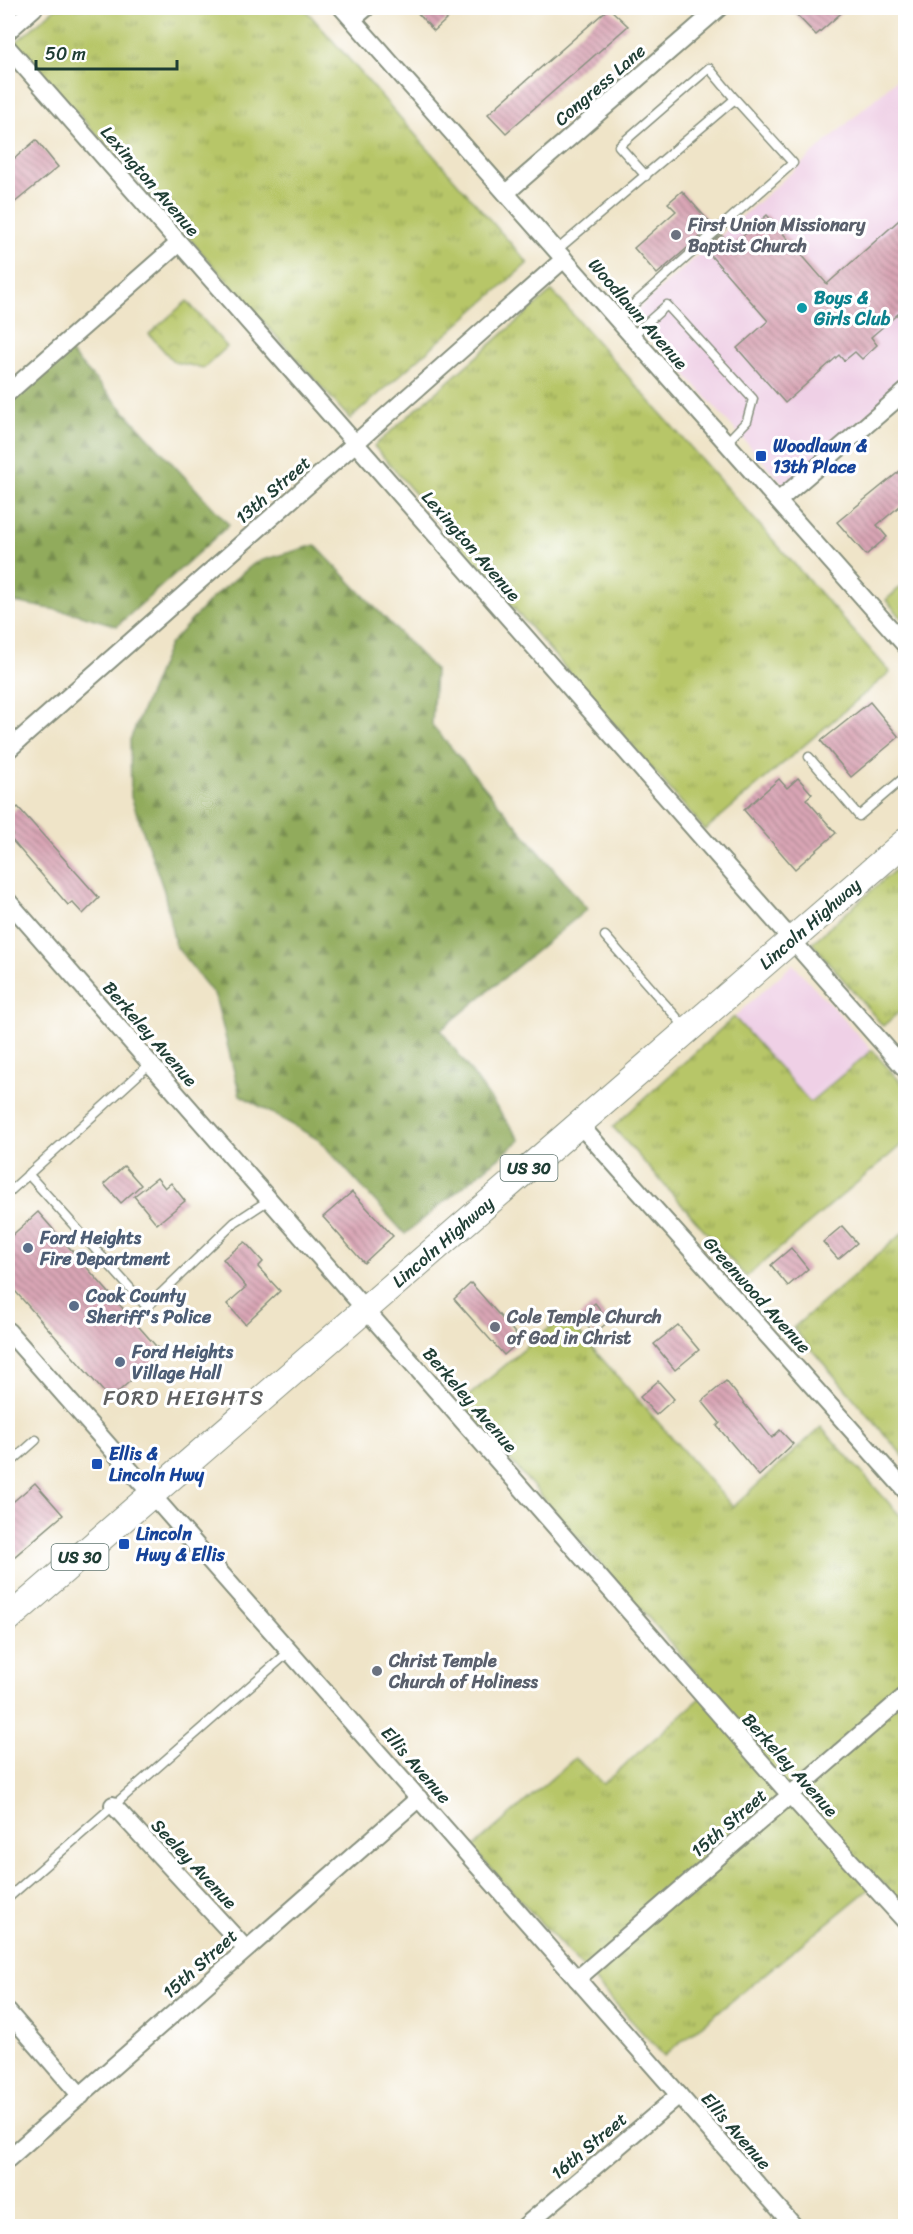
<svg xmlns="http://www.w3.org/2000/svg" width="913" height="2234" font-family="Sriracha,sans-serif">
	<defs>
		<pattern id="grass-tufts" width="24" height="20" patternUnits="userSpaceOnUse" patternTransform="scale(1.5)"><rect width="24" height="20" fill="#b7c668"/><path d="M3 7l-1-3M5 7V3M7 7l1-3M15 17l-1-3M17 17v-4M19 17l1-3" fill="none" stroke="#94a256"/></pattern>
		<pattern id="forest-firs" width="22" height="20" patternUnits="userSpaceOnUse" patternTransform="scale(1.5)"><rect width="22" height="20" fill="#91ab5c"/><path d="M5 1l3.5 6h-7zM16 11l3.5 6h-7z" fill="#768c4d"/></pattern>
		<pattern id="park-crowns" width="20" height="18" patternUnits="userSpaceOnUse" patternTransform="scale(1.5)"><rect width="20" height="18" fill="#b7c668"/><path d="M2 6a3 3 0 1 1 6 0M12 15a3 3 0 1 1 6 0" fill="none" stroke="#94a256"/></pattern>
		<pattern id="building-back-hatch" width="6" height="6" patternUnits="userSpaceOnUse" patternTransform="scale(1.5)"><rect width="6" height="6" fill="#d9a5b5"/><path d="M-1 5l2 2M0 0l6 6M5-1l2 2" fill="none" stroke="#af8894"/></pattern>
	</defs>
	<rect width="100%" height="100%" fill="#fff"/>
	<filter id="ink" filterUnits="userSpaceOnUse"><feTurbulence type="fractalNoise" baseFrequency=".0167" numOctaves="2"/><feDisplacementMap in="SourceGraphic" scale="12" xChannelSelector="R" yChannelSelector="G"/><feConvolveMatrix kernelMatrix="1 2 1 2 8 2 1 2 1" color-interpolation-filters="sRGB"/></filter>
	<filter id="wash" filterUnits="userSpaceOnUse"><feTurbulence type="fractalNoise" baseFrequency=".008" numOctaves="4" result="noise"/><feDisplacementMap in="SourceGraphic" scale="24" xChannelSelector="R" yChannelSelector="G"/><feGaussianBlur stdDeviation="1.35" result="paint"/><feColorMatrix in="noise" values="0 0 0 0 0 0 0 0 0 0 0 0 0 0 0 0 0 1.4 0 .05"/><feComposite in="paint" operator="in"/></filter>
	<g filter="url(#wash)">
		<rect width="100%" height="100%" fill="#efe4c8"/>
		<g fill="#efd0e6">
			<path d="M905,72V381L786,487L632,314Z"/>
			<path d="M793,964L872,1050L811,1103L734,1017Z"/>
		</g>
		<g fill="url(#grass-tufts)" stroke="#6b824e" stroke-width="1.5">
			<path d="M56,8H304L528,263L350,419L15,43Z"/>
			<path d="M552,291L890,672L705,830L374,446Z"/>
			<path d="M905,583V622L886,600Z"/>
			<path d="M905,861V1007L883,1026L812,943Z"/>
			<path d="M734,1017L810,1102L872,1050L906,1088L905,1142L746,1277L613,1127Z"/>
			<path d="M905,1231V1458L793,1328Z"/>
			<path d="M564,1316L733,1507L821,1427L905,1521V1908L880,1880L664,2056L472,1848L575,1758L603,1784L711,1689L460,1403Z"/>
		</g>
		<g fill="url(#forest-firs)" stroke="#587448" stroke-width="1.5">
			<path d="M68,350L229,525L117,626L78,614L8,601V405Z"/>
			<path d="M315,545L435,670L432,725L587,909L441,1030L520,1140L405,1234L319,1140L240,1095L215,996L175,945L164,891L131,797L130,740L169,645L212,598L256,562Z"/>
		</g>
		<path fill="url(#park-crowns)" stroke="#6b824e" stroke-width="1.5" d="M187,301L227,347L204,368L174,362L149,334Z"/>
		<g id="blocks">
			<g fill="url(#building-back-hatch)">
				<path d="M413,8H459L434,31Z"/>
				<path d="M609,8L628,26L506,133L488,114Z"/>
				<path d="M790,8H847L816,35Z"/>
				<path d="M36,140L58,167L8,208V164Z"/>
				<path d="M682,191L713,226L657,274L634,248L676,211L668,203Z"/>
				<path d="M906,214V307L871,337L877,345L862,359L855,352L844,361L839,355L785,403L737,348L768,321L705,249L721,235L731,246L767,215L827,284Z"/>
				<path d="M906,466V501L877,525L887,537L866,555L837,522Z"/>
				<path d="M870,702L899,737L851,777L821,741Z"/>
				<path d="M798,778L812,794L806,799L836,833L795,869L744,810L779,779L787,788Z"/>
				<path d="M18,807L99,898L83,914L72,902L68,905L10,838L13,834L8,827V816Z"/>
				<path d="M124,1166L141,1185L121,1203L104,1184Z"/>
				<path d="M157,1178L165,1188L171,1183L185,1201L157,1224L134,1196Z"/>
				<path d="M352,1192L393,1236L364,1263L323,1217Z"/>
				<path d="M38,1212L162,1353L110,1399L8,1283V1239Z"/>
				<path d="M842,1226L857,1243L838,1259L823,1242Z"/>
				<path d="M245,1242L263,1262L258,1267L280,1291L245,1324L227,1304L246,1287L223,1259Z"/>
				<path d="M791,1248L808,1269L788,1286L771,1265Z"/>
				<path d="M471,1283L521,1340L504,1355L454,1299Z"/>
				<path d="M595,1303L609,1321L594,1334L579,1316Z"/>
				<path d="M678,1325L699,1350L675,1370L654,1344Z"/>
				<path d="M658,1381L674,1399L656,1415L640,1397Z"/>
				<path d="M726,1381L772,1438L780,1430L793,1444L759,1476L717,1426L720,1423L702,1401Z"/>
				<path d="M35,1483L63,1515L8,1562V1506Z"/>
			</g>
		</g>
	</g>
	<g filter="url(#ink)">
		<use href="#blocks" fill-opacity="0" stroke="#87907e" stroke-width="1.5"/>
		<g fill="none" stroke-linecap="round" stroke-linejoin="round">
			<defs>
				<g id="lane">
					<path d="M646,176L619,146L709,68L735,99"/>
					<path d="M557,250L735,99L793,163L617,319"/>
					<path d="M632,336L667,305L753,399L747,421L726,443"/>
					<path d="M809,757L859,816L906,776"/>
					<path d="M605,936L685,1027"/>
					<path d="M28,1174L147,1307L235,1222L269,1200"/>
					<path d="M8,1193L150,1064"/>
					<path d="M8,1465L36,1440"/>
					<path d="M8,1898L290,1651"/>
				</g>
				<g id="street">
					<path d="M342,8L906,646"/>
					<path d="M353,19L366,8"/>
					<path d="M8,31L34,8"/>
					<path d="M8,48L906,1070"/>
					<path d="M506,193L719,8"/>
					<path d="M8,393L179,243"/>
					<path d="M778,501L906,391"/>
					<path d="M8,750L564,259"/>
					<path d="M8,901L790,1795L906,1922"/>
					<path d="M579,1124L906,1491"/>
					<path d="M8,1331L794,2226"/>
					<path d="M113,1805L246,1949"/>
					<path d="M577,1979L906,1695"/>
					<path d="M8,2012L81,2096"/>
					<path d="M8,2159L419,1798"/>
					<path d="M525,2226L679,2095"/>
				</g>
				<path id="primary" d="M8,1619L906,841"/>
			</defs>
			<use href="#lane" stroke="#87907e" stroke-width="11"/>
			<use href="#street" stroke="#87907e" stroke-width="20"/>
			<use href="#primary" stroke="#87907e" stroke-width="28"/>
			<use href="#lane" stroke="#fff" stroke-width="8"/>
			<use href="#street" stroke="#fff" stroke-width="16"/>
			<use href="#primary" stroke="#fff" stroke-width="26"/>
		</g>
	</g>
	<g fill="#6b7280" stroke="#fff" stroke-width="2">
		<circle cx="676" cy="235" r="6"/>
		<circle cx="495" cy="1327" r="6"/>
		<circle cx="377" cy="1671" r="6"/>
	</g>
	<circle fill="#0f9aa8" stroke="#fff" stroke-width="2" cx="802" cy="308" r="6"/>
	<g fill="#1a4fb4" stroke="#fff" stroke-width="2">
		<rect x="755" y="450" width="12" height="12" rx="3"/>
		<rect x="91" y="1458" width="12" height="12" rx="3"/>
		<rect x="118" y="1538" width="12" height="12" rx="3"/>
	</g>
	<g fill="#5c6f8a" stroke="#fff" stroke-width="2">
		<circle cx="28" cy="1248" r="6"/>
		<circle cx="74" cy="1306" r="6"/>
		<circle cx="120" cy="1362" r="6"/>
	</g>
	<g text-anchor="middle" stroke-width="6" stroke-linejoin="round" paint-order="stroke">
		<g fill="#fff" stroke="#627771" stroke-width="1.5">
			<rect x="500.5" y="1155" width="57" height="26" rx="4.5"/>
			<rect x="51.5" y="1544" width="57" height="26" rx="4.5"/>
		</g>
		<g font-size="16" font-weight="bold" fill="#1f3d34">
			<text x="529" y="1174">US 30</text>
			<text x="80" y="1563">US 30</text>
		</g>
		<g font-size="18" fill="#1f3d34" stroke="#fff">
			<text transform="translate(600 85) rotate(-41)" y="6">Congress Lane</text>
			<text transform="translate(150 181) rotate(49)" y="6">Lexington Avenue</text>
			<text transform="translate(638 314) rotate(49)" y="6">Woodlawn Avenue</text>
			<text transform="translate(273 490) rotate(-41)" y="6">13th Street</text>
			<text transform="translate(471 546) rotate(49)" y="6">Lexington Avenue</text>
			<text transform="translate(810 924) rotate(-41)" y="6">Lincoln Highway</text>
			<text transform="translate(150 1034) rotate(49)" y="6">Berkeley Avenue</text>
			<text transform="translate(443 1242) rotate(-41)" y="6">Lincoln Highway</text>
			<text transform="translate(757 1295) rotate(48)" y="6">Greenwood Avenue</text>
			<text transform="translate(470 1400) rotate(49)" y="6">Berkeley Avenue</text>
			<text transform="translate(416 1765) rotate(49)" y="6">Ellis Avenue</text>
			<text transform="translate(790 1765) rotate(48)" y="6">Berkeley Avenue</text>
			<text transform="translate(729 1823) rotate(-41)" y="6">15th Street</text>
			<text transform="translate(194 1864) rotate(47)" y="6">Seeley Avenue</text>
			<text transform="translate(200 1964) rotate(-42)" y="6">15th Street</text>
			<text transform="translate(736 2131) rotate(49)" y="6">Ellis Avenue</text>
			<text transform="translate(589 2146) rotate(-40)" y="6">16th Street</text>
		</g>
		<g font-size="18" font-weight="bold" fill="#5b616d" stroke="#fff" text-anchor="start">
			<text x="688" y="231">First Union Missionary<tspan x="688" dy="21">Baptist Church</tspan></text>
			<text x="507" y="1323">Cole Temple Church<tspan x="507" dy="21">of God in Christ</tspan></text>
			<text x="389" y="1667">Christ Temple<tspan x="389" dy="21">Church of Holiness</tspan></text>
		</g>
		<g font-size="18" font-weight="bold" fill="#0d838f" stroke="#fff" text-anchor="start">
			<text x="814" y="304">Boys &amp;<tspan x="814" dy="21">Girls Club</tspan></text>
		</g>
		<g font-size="18" font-weight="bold" fill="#164399" stroke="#fff" text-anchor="start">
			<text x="773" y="452">Woodlawn &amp;<tspan x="773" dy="21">13th Place</tspan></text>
			<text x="109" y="1460">Ellis &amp;<tspan x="109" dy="21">Lincoln Hwy</tspan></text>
			<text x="136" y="1540">Lincoln<tspan x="136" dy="21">Hwy &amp; Ellis</tspan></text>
		</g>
		<g font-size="18" font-weight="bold" fill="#4e5e75" stroke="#fff" text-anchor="start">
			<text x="40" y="1244">Ford Heights<tspan x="40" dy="21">Fire Department</tspan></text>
			<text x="86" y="1302">Cook County<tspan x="86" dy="21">Sheriff's Police</tspan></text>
			<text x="132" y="1358">Ford Heights<tspan x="132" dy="21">Village Hall</tspan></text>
		</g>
		<g font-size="21" letter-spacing="1.5" fill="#606161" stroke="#fff">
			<text x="184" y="1405">FORD HEIGHTS</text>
		</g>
	</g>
	<rect width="913" height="2234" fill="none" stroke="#fff" stroke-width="30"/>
	<path d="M36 60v9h141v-9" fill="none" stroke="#1f3d34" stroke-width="3"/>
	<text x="45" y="60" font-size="18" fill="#1f3d34" stroke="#ffffff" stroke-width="4.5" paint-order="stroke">50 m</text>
</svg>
